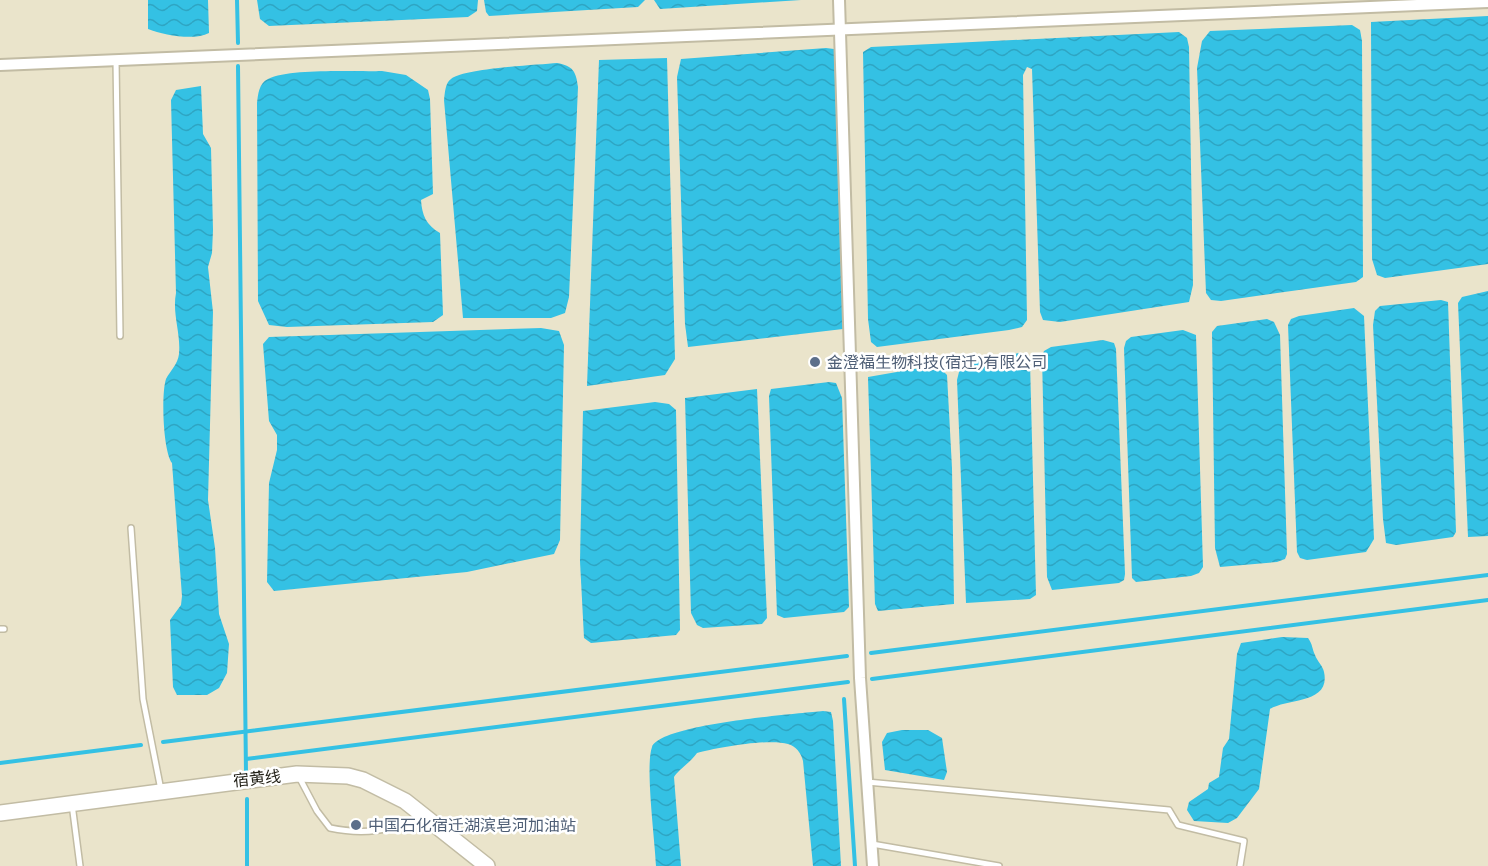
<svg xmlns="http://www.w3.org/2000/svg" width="1488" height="866" font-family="Commissioner,'Noto Sans SC',sans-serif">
	<defs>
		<pattern id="water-waves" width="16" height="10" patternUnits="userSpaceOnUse" patternTransform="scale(1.5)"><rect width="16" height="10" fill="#34c1e4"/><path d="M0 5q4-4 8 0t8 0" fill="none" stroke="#2ea5c3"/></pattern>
	</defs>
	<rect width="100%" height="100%" fill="#eae4cb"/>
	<g fill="url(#water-waves)">
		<path d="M148,0H208L209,33C194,41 164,35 148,29Z"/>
		<path d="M257,0H478L477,11L468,17L269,26L260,19Z"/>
		<path d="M484,0H645L638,7L489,16L486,12Z"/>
		<path d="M654,0H801L660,9Z"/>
		<path d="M1488,16V264L1385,278L1377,275L1372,259L1371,22Z"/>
		<path d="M1352,25L1360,30L1362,41L1363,277L1356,282L1221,301L1211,300L1206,293L1197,68L1202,41L1210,31Z"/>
		<path d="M1179,32L1187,38L1189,47L1193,285L1189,302L1060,322L1043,320L1040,312L1032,69L1027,67L1023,75L1027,320L1022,327L1009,330L877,347L871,342L868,319L863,52L871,47Z"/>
		<path d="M826,48L834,49L843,329L688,347L685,324L677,77L681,59Z"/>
		<path d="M667,58L675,359L665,375L587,386L599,60Z"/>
		<path d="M557,63C573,66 576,71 578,87L569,297L565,313L551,318H463L444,100C445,93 445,83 451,79C465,68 537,65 557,63Z"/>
		<path d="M382,71L406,75L428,90L430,99L433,194L421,200C422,215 426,225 440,233L443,315L433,322L287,327L269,325L258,301L257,103C258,94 259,83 268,79C291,68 355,72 382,71Z"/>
		<path d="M201,86L203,134L211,148L213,230L212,253L208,267L213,312L208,500L215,548L219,614L229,644L227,673L219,688L207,695H177L173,687L170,620L181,605L182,596L172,463C163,451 161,394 166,379C170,371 178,364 179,354C181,333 172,314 176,293L171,100L176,90Z"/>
		<path d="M1488,291V536L1468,537L1458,303L1462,297Z"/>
		<path d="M1441,300L1448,302L1456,532L1453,537L1396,545L1386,543L1383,519L1373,325L1375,311L1380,306Z"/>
		<path d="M1354,308L1364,316L1374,539L1366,552L1307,560L1300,558L1297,552L1288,325L1291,319L1299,316Z"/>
		<path d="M1267,319L1274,322L1280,335L1287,554L1285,559L1277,562L1220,567L1215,548L1212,332L1217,326Z"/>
		<path d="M541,328L559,331L564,345L560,540L554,554L467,572L274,591L267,582L269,483L277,450V435L269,421L263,344L269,337Z"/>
		<path d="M1183,330L1196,335L1203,567L1199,573L1191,576L1136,582L1132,578L1124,348L1126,341L1131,337Z"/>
		<path d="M1103,340L1114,343L1116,349L1125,574L1124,580L1119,583L1052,590L1047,577L1042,356L1044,351L1051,347Z"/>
		<path d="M1019,353L1028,355L1030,362L1036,595L1030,599L966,603L957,380L960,368L965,363Z"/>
		<path d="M937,365L947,375L952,468L954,604L878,611L875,604L868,377Z"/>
		<path d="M829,382L836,383L842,398L849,607L844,612L784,618L777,615L769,396L771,389Z"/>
		<path d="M757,389L767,618L762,624L703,628L697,625L691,613L685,398Z"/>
		<path d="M655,402L669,404L676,410L680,630L676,635L591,643L584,638L580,561L583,411Z"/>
		<path d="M1282,637L1308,638C1313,645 1312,649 1315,655C1317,661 1323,666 1324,672C1331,704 1287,698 1270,709L1259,789L1237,818L1228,823L1194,821L1187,810L1189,802L1208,789L1209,783L1219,777L1223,748L1229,739L1237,654L1241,643Z"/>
		<path d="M823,711L831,712L833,721L841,866H813L803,761C801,753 796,746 788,744C769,738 716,748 697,753C690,763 678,770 674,777L681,866H656C655,841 645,766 652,747C660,724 795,714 823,711Z"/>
		<path d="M902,730H928L942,738L947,772L944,780L885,770L882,742L887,733Z"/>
	</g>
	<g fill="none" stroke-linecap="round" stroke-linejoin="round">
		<g stroke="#34c1e4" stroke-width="4">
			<path d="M237,0L238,43"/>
			<path d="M238,66L246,774"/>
			<path d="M871,653L1488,575"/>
			<path d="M872,679L1488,600"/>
			<path d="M844,699L855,866"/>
			<path d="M163,742L847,656"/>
			<path d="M246,759L848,682"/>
			<path d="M0,763L141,745"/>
			<path d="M247,799V866"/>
		</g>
		<defs>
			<g id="service">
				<path d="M116,60L120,336"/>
				<path d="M131,528L143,699L161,790"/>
				<path d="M0,629H4"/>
				<path d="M298,775L317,811L330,828C363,835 390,831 421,818"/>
				<path d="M867,782L1169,810L1178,825L1244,841L1240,866"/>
				<path d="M72,804L80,866"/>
				<path d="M872,844L999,866"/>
			</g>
			<g id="minor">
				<path d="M839,0L860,678L873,866"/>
				<path d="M0,65L1488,2"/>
			</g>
			<path id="secondary" d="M0,813L297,774L348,776L363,780L405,801L487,866"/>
		</defs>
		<use href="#service" stroke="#c2bca4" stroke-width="8"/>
		<use href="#minor" stroke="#c2bca4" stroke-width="14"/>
		<use href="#secondary" stroke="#c2bca4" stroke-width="18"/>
		<use href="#service" stroke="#fff" stroke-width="5"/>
		<use href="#minor" stroke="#fff" stroke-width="10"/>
		<use href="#secondary" stroke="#fff" stroke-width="15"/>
	</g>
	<g fill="#5c6f8a" stroke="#fff" stroke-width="2">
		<circle cx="815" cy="362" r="6"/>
		<circle cx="356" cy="825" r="6"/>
	</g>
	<g text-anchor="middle" stroke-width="5" stroke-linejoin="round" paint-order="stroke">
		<g font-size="16" fill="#4e5e75" stroke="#fff" text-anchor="start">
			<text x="827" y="368">金澄福生物科技(宿迁)有限公司</text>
			<text x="368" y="831">中国石化宿迁湖滨皂河加油站</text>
		</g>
		<g font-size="16" fill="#211f16" stroke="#fff">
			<text transform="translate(257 778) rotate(-6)" y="6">宿黄线</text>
		</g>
	</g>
</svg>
